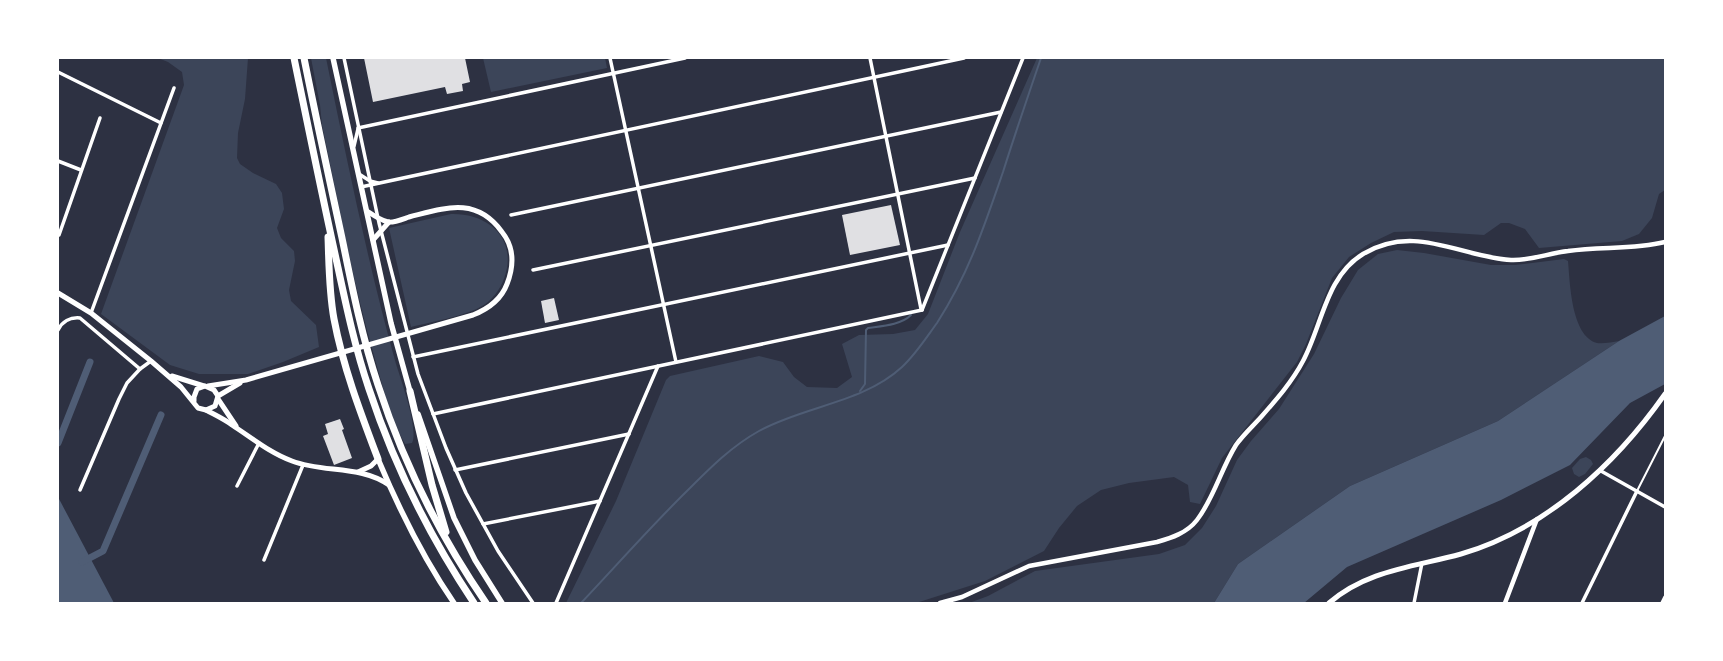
<svg xmlns="http://www.w3.org/2000/svg" width="1723" height="661" font-family="'PT Serif',serif">
	<rect width="100%" height="100%" fill="#2d3142"/>
	<g fill="#3c4559">
		<path d="M158,58H248L245,99L238,133L237,158L240,164L253,173L276,184L282,193L284,209L277,228L281,238L294,251L295,261L289,290L291,301L316,325L319,347L283,362L248,374H199L170,365L101,314L184,85L182,72L168,62Z"/>
		<path d="M311,58H326C347,161 368,264 396,364C401,380 419,430 412,443L405,444C389,416 382,383 373,352C352,278 338,201 322,125L320,105Z"/>
		<path d="M483,58H605L607,68L491,92Z"/>
		<path d="M1037,58H1665V190L1659,194L1652,218L1639,234L1622,241L1539,248L1525,229L1509,223H1501L1484,235L1422,231L1394,232L1371,243L1349,257L1332,278L1306,344L1297,362L1222,458L1200,504L1190,502L1188,485L1174,477L1129,483L1101,490L1077,506L1059,528L1044,551L985,581L916,603H566L616,501L666,380L670,376L759,356L783,362L794,377L807,387L837,388L852,377L842,344L859,335L893,334L915,330L928,314L960,232Z"/>
		<path d="M451,214C483,213 513,233 507,268C504,282 499,292 488,302C473,315 431,322 411,327L389,228Z"/>
		<path d="M1397,250L1424,253L1491,265H1515L1564,259L1568,261C1570,282 1571,336 1597,343C1603,344 1613,342 1619,341L1498,421L1350,486L1238,564L1214,603H969L988,596L1035,571L1159,554L1185,545L1202,528L1216,506L1237,460L1251,441L1279,409L1314,354L1341,298L1358,270L1378,254Z"/>
		<path d="M1586,457L1591,460L1593,464L1585,474L1579,477L1574,474L1572,468L1580,459Z"/>
	</g>
	<g fill="#4f5d75">
		<path d="M1665,316V384L1630,403L1570,465L1501,500L1347,567L1304,603H1214L1238,564L1350,486L1498,421L1619,341Z"/>
		<path d="M58,497L114,603H58Z"/>
	</g>
	<g fill="none" stroke-linecap="round" stroke-linejoin="round">
		<g stroke="#4f5d75" stroke-width="2">
			<path d="M860,391L865,384L866,330L868,328C882,326 901,325 911,315"/>
			<path d="M581,603C617,565 652,525 690,488C711,467 732,446 759,431C804,406 863,403 902,367C916,354 926,338 937,323C969,273 984,227 1003,172C1015,134 1028,96 1041,58"/>
		</g>
		<g stroke="#4f5d75" stroke-width="7">
			<path d="M58,443L90,362"/>
			<path d="M82,562L103,551L161,415"/>
		</g>
	</g>
	<g fill="#e0e0e3">
		<path d="M364,58H465L470,82L462,84L463,91L447,94L445,87L373,102Z"/>
		<path d="M891,205L900,245L850,255L842,215Z"/>
		<path d="M554,298L559,320L545,323L541,301Z"/>
		<path d="M340,419L344,429L342,430L352,458L334,465L323,436L328,434L325,424Z"/>
	</g>
	<g fill="none" stroke-linecap="round" stroke-linejoin="round">
		<path stroke="#fff" stroke-width="2" d="M1637,491L1665,436"/>
		<g stroke="#fff" stroke-width="3.5">
			<path d="M344,58L379,223L418,374L446,448L466,493L498,551L533,603"/>
			<path d="M610,58L676,362"/>
			<path d="M870,58L921,309"/>
			<path d="M58,72L161,123"/>
			<path d="M358,128L685,58"/>
			<path d="M354,146L358,129"/>
			<path d="M58,161L81,170"/>
			<path d="M359,174L370,181L378,183"/>
			<path d="M361,187L964,58"/>
			<path d="M511,215L1001,112"/>
			<path d="M59,235L100,118"/>
			<path d="M533,270L975,178"/>
			<path d="M922,310L1023,58"/>
			<path d="M91,313L174,88"/>
			<path d="M58,330C62,322 70,317 80,318L140,369"/>
			<path d="M413,357L948,245"/>
			<path d="M433,414L922,310"/>
			<path d="M455,470L629,434"/>
			<path d="M1601,471L1665,507"/>
			<path d="M237,486L259,443"/>
			<path d="M80,490L119,399L127,383L140,369L151,361"/>
			<path d="M483,524L600,501"/>
			<path d="M264,560L303,465"/>
			<path d="M556,603L658,366"/>
			<path d="M1414,603L1422,563"/>
			<path d="M1582,603L1637,491"/>
			<path d="M1662,603L1665,597"/>
		</g>
		<g stroke="#fff" stroke-width="4.5">
			<path d="M940,603L962,597L1029,566L1157,542C1171,538 1187,533 1197,520C1214,498 1221,469 1236,445C1243,435 1253,426 1261,417C1276,400 1292,382 1303,361C1322,326 1326,276 1363,254C1415,223 1460,257 1511,260C1530,261 1549,253 1568,251C1600,246 1633,250 1665,242"/>
			<path d="M1505,603L1537,519"/>
		</g>
		<g stroke="#fff" stroke-width="5">
			<path d="M373,240L389,222"/>
			<path d="M58,293L91,313L151,361L181,387L198,408L206,410L215,406L218,396L214,390L205,386L197,389L194,397V401"/>
			<path d="M172,376L204,386"/>
			<path d="M208,386L246,380L473,315C488,309 501,300 507,284C514,266 514,247 502,232C476,196 445,208 409,217C403,219 394,223 388,222C380,220 373,215 367,211"/>
			<path d="M218,396L240,383"/>
			<path d="M218,399L236,426"/>
			<path d="M206,410C215,415 224,419 232,425C252,438 270,453 292,461C323,473 361,465 389,485"/>
			<path d="M358,472L371,466L378,459"/>
			<path d="M1329,603C1367,570 1414,567 1461,554C1546,529 1615,465 1665,394"/>
		</g>
		<g stroke="#fff" stroke-width="5.5">
			<path d="M333,58L391,323L411,395"/>
			<path d="M418,414L454,518L475,560L502,603"/>
			<path d="M378,459C399,509 423,558 454,603"/>
		</g>
		<g stroke="#fff" stroke-width="7">
			<path d="M294,58C308,126 322,195 337,263C346,305 355,348 369,389C394,465 430,537 474,603"/>
			<path d="M304,58C316,118 329,178 342,238C352,287 362,337 378,385C403,462 440,536 486,603"/>
			<path d="M328,237C329,265 329,292 334,319C343,367 361,414 378,459"/>
			<path d="M410,391L432,485L446,532"/>
		</g>
	</g>
	<rect width="1723" height="661" fill="none" stroke="#ffffff" stroke-width="118"/>
</svg>
